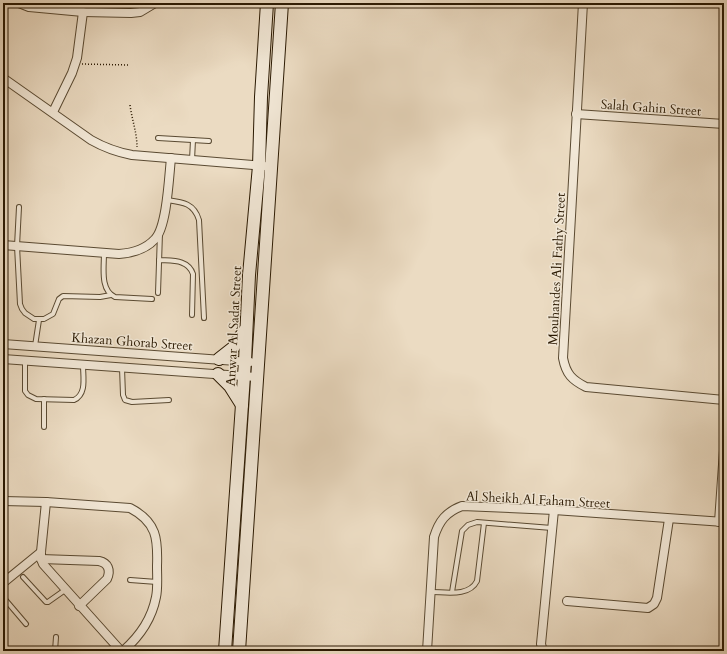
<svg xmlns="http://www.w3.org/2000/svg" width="727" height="654" font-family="Cardo,serif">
	<rect width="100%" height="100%" fill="#ebdbc2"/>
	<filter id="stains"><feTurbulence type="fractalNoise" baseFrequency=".005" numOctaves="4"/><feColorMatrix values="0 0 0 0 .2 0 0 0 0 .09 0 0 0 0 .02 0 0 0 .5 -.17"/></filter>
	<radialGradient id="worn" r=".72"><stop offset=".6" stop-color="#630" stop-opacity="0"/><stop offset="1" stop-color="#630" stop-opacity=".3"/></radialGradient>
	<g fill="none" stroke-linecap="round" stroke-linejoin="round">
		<defs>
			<g id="lane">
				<path d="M158,138L209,141"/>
				<path d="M192,160L193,140"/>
				<path d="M167,200C182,202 194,203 199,220L204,318"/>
				<path d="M19,207L17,246L20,304L22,309L25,313L34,319H44L53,314L59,299L63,296L100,297L111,295"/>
				<path d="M104,253C104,268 100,290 115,297L152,299"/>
				<path d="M159,260C172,261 188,259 193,274L192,315"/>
				<path d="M158,293L160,233"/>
				<path d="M35,346L39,320"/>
				<path d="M25,361V391L28,395L36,399L74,400C87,394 83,377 83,365"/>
				<path d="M122,368L123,395L125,400L132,402L169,400"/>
				<path d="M44,427V399"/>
				<path d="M23,577L46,602H48L65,590"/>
				<path d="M130,580L157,582"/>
				<path d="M431,592C446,592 469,597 477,581L484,523"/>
				<path d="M452,592L462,531L468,525L477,522L552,528"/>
				<path d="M3,597L26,624"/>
				<path d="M55,651L56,637"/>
			</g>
			<g id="street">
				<path d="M19,3L29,7L83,12L131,13L140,12L155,3"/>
				<path d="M583,3L563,358C566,374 572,380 586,387L724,400"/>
				<path d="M3,78L91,140C105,148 116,152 132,155L264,166"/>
				<path d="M53,112L72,73L77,58L83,12"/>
				<path d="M576,114L724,124"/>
				<path d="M3,245L119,254C132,253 146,249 155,239C167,227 169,176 171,158"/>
				<path d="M3,344L250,362"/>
				<path d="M3,359L257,377"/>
				<path d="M3,501L46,502L130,508C157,522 158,539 157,566C157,576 158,588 156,597C152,618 139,637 123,651"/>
				<path d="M46,502L41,552V559L43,564L121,651"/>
				<path d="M719,522L724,450"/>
				<path d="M41,559L99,561C108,563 111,570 107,579L79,606"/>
				<path d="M3,583L41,552"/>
				<path d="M567,601L648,608L654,604L657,598L669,519"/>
				<path d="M427,651L434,537C439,521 446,512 462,506L554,510L724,522"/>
				<path d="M543,651L541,644L554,510"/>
			</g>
			<g id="secondary">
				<path d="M219,359L233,348L245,330"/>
				<path d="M218,374L230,386L242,405"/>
				<path d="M225,651L245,361L249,275L259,166L261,97L267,3"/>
				<path d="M239,651L282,3"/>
			</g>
		</defs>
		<use href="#lane" stroke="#5a4a32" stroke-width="6"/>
		<use href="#street" stroke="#5a4a32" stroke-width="10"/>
		<use href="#secondary" stroke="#2a1902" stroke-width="14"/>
		<g stroke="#2a1902" stroke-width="1.5" stroke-dasharray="1 2" stroke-linecap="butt">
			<path d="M82,64L128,65"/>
			<path d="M130,105C132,120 137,133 137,147"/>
		</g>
		<use href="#lane" stroke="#f2e8d7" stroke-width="4"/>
		<use href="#street" stroke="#f2e8d7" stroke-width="8"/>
		<use href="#secondary" stroke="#f2e8d7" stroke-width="12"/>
	</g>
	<g text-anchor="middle" stroke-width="3" stroke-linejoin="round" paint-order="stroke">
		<g font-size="13" fill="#2a1902" stroke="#f2e8d7">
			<text transform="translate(651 107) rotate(4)" y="5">Salah Gahin Street</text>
			<text transform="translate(556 269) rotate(-87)" y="5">Mouhandes Ali Fathy Street</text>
			<text transform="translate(233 326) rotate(-87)" y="5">Anwar Al Sadat Street</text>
			<text transform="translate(132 341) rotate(4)" y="5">Khazan Ghorab Street</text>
			<text transform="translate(538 499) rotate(3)" y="5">Al Sheikh Al Faham Street</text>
		</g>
	</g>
	<rect width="727" height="654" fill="none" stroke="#ebdbc2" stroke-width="16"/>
	<rect x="4" y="4" width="719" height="646" fill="none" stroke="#2a1902" stroke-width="2"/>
	<rect x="8" y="8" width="711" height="638" fill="none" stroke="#2a1902"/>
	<rect width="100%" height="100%" filter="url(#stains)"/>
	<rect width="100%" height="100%" fill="url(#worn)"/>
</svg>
